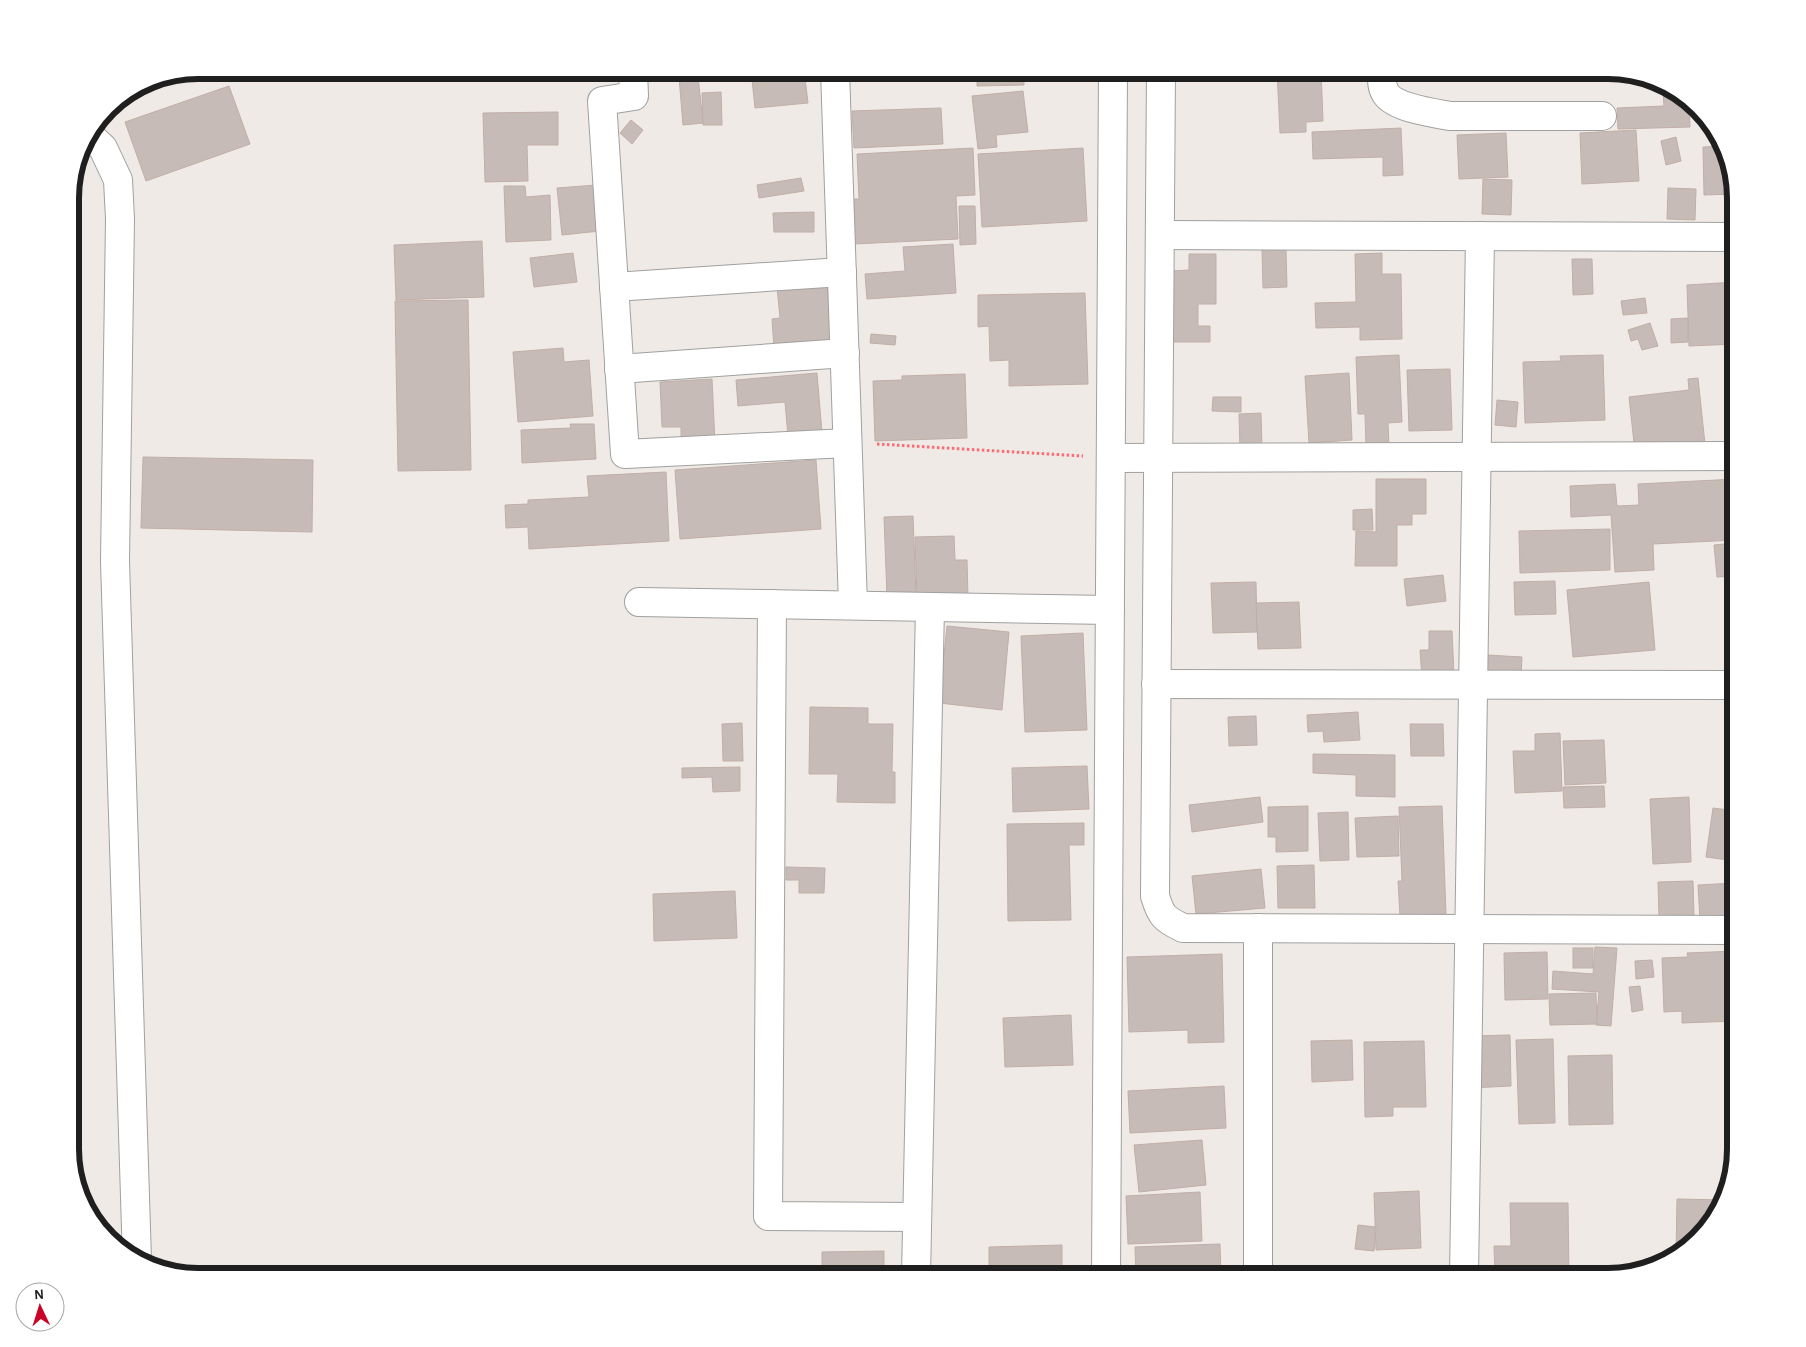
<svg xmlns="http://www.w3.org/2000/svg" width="1806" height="1347" font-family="'Alegreya Sans',sans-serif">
	<rect width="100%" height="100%" fill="#efeae5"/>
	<g fill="#c7bbb8" stroke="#c1aea7">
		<path d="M656,70H680V78L656,79Z"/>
		<rect x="730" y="70" width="20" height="4"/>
		<path d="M751,70H796L797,79L805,78L808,103L755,108Z"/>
		<path d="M977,70H1024V85L977,86Z"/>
		<path d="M1277,70H1321L1323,121L1306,122V132L1280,133Z"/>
		<path d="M698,76L703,123L683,125L679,77Z"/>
		<path d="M1662,84L1676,91L1663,92Z"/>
		<path d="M229,86L250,144L146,181L125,122Z"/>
		<path d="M1023,91L1028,132L996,135L997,147L978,149L972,96Z"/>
		<path d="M1676,91L1686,96L1689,100L1690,127L1618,129L1617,108L1664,106L1663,92Z"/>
		<path d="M721,92L722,125H703L702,93Z"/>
		<path d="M941,108L943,144L854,148L852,111Z"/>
		<path d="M558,112V145H527L528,181L485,182L483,113Z"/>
		<path d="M631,120L643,130L632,144L620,133Z"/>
		<path d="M1706,120L1717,134H1705Z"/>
		<path d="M1401,128L1403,175L1383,176V157L1313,159L1312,132Z"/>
		<path d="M1636,130L1639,181L1582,184L1580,133Z"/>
		<path d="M1506,133L1508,177L1459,179L1457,135Z"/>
		<path d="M1676,137L1681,161L1666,165L1661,141Z"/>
		<path d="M1724,146L1735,194L1704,195L1703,147Z"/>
		<path d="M973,148L975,195L956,196L958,239L854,244L851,199H859L857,154Z"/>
		<path d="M1083,148L1087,221L982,227L978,154Z"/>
		<path d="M801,178L804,191L759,198L757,185Z"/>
		<path d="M1483,179L1512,180L1511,215L1482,214Z"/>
		<path d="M596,185L600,231L562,235L557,188Z"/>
		<path d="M504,186H525L526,197L550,195L551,240L506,242Z"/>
		<path d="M1668,188L1696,189L1695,220L1667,219Z"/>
		<path d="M959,206H975L976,244L960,245Z"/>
		<path d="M814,212V232H774L773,213Z"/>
		<path d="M482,241L484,297L396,300L394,245Z"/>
		<path d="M953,244L956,293L867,299L865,274L905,271L903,247Z"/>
		<path d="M1262,249H1286L1287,287L1263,288Z"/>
		<path d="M573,253L577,282L534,287L530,258Z"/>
		<path d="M1382,253V274H1401L1402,339L1360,340V327L1316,328L1315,303L1356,302L1355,254Z"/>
		<path d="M1189,254H1216V304H1198V326H1210V342H1173L1172,271L1189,270Z"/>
		<path d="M1572,259H1592L1593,294L1573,295Z"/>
		<path d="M1736,282V344L1689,346L1687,285Z"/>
		<path d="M827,283L832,343L774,348L772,319L780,318L777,287Z"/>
		<path d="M1085,293L1088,384L1009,386V360L990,361L989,326L978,327V295Z"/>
		<path d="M1645,298L1647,313L1623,315L1621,301Z"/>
		<path d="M468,300L471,470L398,471L395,301Z"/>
		<path d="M1688,318V342L1671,343V319Z"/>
		<path d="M1650,323L1658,346L1642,350L1638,339L1631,341L1628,330Z"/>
		<path d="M871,334L896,336L895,345L870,343Z"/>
		<path d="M563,348L564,362L589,360L593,416L518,422L513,352Z"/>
		<path d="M1399,355L1402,422L1388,423L1389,446L1366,447L1365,414H1358L1356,357Z"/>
		<path d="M1603,355L1605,420L1525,423L1523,362L1561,361L1560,356Z"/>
		<path d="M1450,369L1452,430L1409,431L1407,370Z"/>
		<path d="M817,373L822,433L788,436L785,402L738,406L736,380Z"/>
		<path d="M1349,373L1352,440L1309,443L1305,376Z"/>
		<path d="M965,374L967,438L875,441L873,381L902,380V376Z"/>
		<path d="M1698,378L1705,444L1635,452L1629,397L1689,390L1688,379Z"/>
		<path d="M712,379L715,443L681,445V427H662L660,382Z"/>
		<path d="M1213,397H1241V412L1212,411Z"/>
		<path d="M1497,400L1518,402L1516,427L1495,425Z"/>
		<path d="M1261,413L1262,449H1240L1239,414Z"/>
		<path d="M570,424H594L596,459L522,463L521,430L571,428Z"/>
		<path d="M143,457L313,460L312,532L141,528Z"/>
		<path d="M816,460L821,529L680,539L675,470Z"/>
		<path d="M666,472L669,541L529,549L528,527L506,528L505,505L528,504V500L589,497L587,476Z"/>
		<path d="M1376,479H1426V514H1412V525H1397V566H1355L1356,531L1376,532Z"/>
		<path d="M1736,479V540L1653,544L1654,570L1615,572L1611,515L1571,517L1570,486L1615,484L1617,506L1639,505L1638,484Z"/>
		<path d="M1372,509L1373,530H1353V510Z"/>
		<path d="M913,516L916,596L887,597L884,517Z"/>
		<path d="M1610,529V570L1520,573L1519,531Z"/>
		<path d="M954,536L955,560H967L968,598L917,599L915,537Z"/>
		<path d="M1736,543V576L1717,577L1714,545Z"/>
		<path d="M1443,575L1446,601L1407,606L1404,579Z"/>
		<path d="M1555,581L1556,614L1515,615L1514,582Z"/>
		<path d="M1256,582L1257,632L1213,633L1211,583Z"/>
		<path d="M1649,582L1655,650L1573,657L1567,590Z"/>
		<path d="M1299,602L1301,648L1258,649L1256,603Z"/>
		<path d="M947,626L1009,632L1002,710L939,703Z"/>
		<path d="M1429,631H1452L1454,676L1422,678L1420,650H1429Z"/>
		<path d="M1083,633L1087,730L1025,732L1021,636Z"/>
		<path d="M1487,655L1522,657L1521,676L1486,675Z"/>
		<path d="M810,707L868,708V724H893L892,772H895V803L837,802L838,774H809Z"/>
		<path d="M1358,712L1360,740L1324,742L1323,731L1308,732L1307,715Z"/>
		<path d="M1256,716L1257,745L1229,746L1228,717Z"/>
		<path d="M742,723L743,761H723L722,724Z"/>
		<path d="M1410,724H1443L1444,756H1411Z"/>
		<path d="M1560,733L1562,791L1515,793L1513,751H1535V734Z"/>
		<path d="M1604,740L1606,783L1565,785L1563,741Z"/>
		<path d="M1313,754L1395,755V797L1356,796V775L1313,773Z"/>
		<path d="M1087,766L1089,809L1013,812L1012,768Z"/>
		<path d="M740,767V791L713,792L712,777L682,778V768Z"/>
		<path d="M1604,786L1605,807L1564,808L1563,787Z"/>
		<path d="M1260,797L1263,822L1192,832L1189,805Z"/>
		<path d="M1689,797L1691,862L1653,864L1650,799Z"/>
		<path d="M1308,806V851L1276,852V837H1268V807Z"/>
		<path d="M1442,806L1446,914L1400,916L1398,881H1402L1399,807Z"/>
		<path d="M1713,808L1736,811V861L1706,857Z"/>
		<path d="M1348,812L1349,860L1320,861L1318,813Z"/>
		<path d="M1398,816L1399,856L1357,857L1355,818Z"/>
		<path d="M1084,823V845H1069L1071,920L1008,921L1007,824Z"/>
		<path d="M1314,865L1315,908H1278L1277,866Z"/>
		<path d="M786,867L825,868L824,893H799V880H786Z"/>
		<path d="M1261,869L1265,908L1196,914L1192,876Z"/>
		<path d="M1693,881L1694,916L1659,917L1658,882Z"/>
		<path d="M1736,883V920L1700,921L1698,885Z"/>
		<path d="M735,891L737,938L654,941L653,894Z"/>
		<path d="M1595,947L1617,948L1611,1026L1596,1025L1599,992L1552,989L1553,971L1593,974Z"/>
		<rect x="1573" y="948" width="20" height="20"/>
		<path d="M1736,951V1021L1682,1023V1011L1664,1012L1662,958L1688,957L1687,953Z"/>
		<path d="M1547,952L1548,999L1505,1000L1504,953Z"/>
		<path d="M1222,954L1224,1042L1188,1043V1030L1129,1032L1127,957Z"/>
		<path d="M1652,960L1654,977L1636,979L1635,961Z"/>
		<path d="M1640,986L1643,1010L1632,1012L1629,987Z"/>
		<path d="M1596,993L1597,1024L1550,1025L1549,994Z"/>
		<path d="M1071,1015L1073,1065L1005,1067L1003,1018Z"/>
		<path d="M1510,1035L1511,1086L1470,1088L1469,1036Z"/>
		<path d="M1553,1039L1555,1123L1519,1124L1516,1040Z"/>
		<path d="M1352,1040L1353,1080L1312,1082L1311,1041Z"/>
		<path d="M1424,1041L1426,1107H1393V1116L1365,1117L1364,1042Z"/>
		<path d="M1612,1055L1613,1124L1569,1125L1568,1056Z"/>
		<path d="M1224,1086L1226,1128L1130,1133L1128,1091Z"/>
		<path d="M1202,1140L1206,1185L1139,1192L1134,1145Z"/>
		<path d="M1419,1191L1421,1248L1376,1250L1374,1193Z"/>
		<path d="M1200,1192L1202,1241L1128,1244L1126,1196Z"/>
		<path d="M1677,1199L1724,1200L1710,1227L1676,1255Z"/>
		<path d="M1510,1203H1568L1569,1277H1495L1494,1246H1511Z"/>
		<path d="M1358,1225L1376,1227L1374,1251L1355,1249Z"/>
		<path d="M1220,1244L1221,1277H1136L1135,1247Z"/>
		<path d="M1062,1245V1277H989V1247Z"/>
		<path d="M884,1251V1277H822V1252Z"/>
	</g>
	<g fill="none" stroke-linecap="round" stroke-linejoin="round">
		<defs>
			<g id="minor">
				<path d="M633,70L634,96L602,101L625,454L847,443"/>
				<path d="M835,70L853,605"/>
				<path d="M1161,70L1155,896C1161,916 1164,919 1183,928L1736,930"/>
				<path d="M1382,70C1382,77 1381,87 1386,94C1396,108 1433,113 1450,116H1602"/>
				<path d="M88,134L103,148L118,180L120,219L115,561L137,1260"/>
				<path d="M1160,235L1736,237"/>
				<path d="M614,287L842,272"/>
				<path d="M619,369L845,353"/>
				<path d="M1111,458L1736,456"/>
				<path d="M639,602L1110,610"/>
				<path d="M772,604L768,1216L917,1217"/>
				<path d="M1156,684L1736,685"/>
				<path d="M1258,928V1277"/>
				<path d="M916,1277L930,607"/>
				<path d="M1106,1277L1113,70"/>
				<path d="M1464,1277L1480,236"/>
			</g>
		</defs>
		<use href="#minor" stroke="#a0a0a0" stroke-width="30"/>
		<path stroke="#f86d78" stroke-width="3" stroke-dasharray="2.5 2.5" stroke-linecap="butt" d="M877,444L1083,456"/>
		<use href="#minor" stroke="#fff" stroke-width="28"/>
	</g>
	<path d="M0 0H1806V1347H0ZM198 79H1608A119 119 0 0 1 1727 198V1149A119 119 0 0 1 1608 1268H198A119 119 0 0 1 79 1149V198A119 119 0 0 1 198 79Z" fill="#fff" fill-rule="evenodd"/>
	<path fill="none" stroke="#1f1f1f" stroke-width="6" d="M198 79H1608A119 119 0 0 1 1727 198V1149A119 119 0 0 1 1608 1268H198A119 119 0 0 1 79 1149V198A119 119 0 0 1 198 79Z"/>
	<g transform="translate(40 1307) rotate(356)"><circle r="24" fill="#ffffff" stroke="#a5a5a5"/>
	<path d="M0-4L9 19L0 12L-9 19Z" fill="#ca0327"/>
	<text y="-8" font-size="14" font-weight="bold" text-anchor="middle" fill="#1f1f1f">N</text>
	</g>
</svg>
